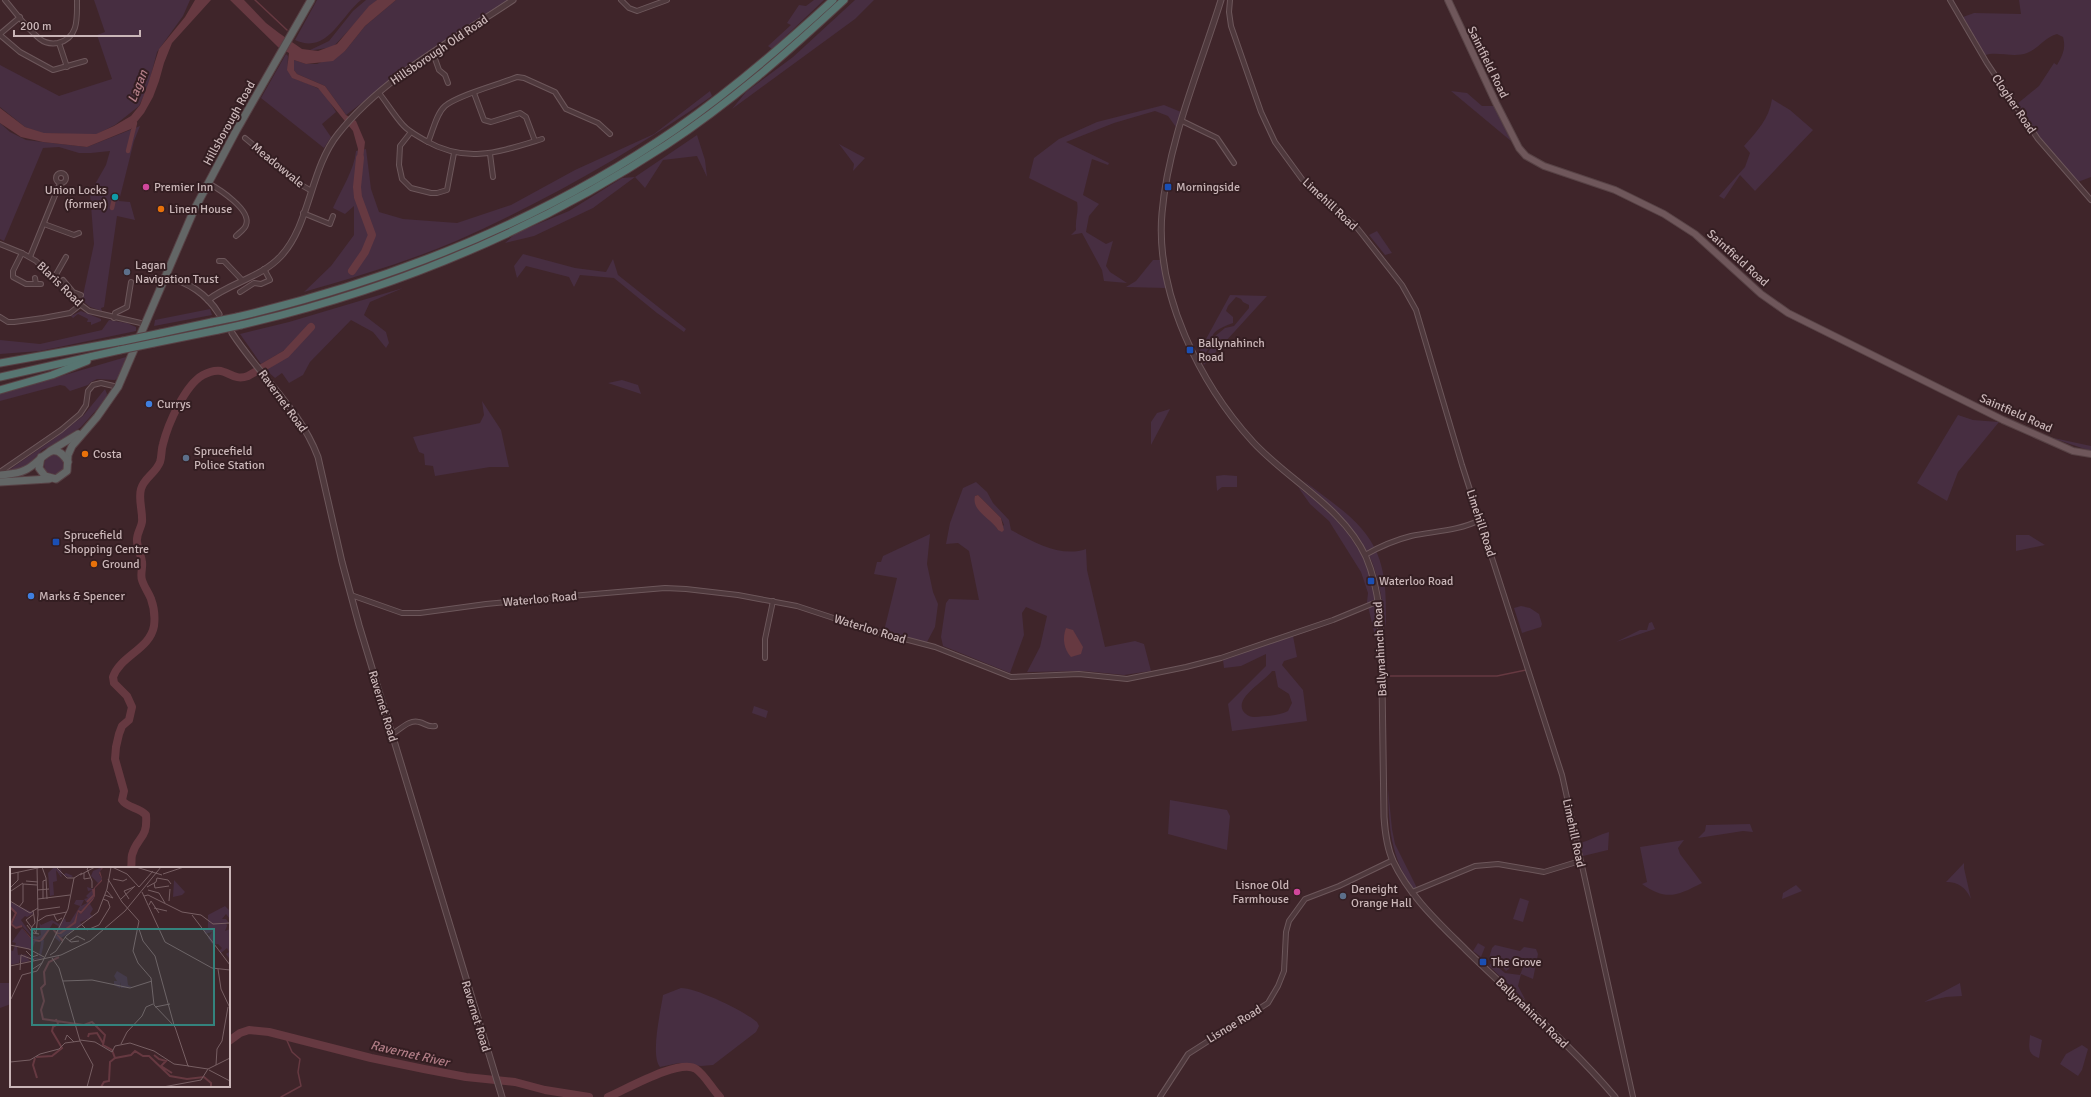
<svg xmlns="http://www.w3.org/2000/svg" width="2091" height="1097" font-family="Signika,sans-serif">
	<rect width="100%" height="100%" fill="#3f252a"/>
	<g fill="#472e41" fill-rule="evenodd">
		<path d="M94,0H190L183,16L157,52L148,87L139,106L115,125L95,135L42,133L25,127L0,107V65L59,96L112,79L97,35L105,32Z"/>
		<path d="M317,0H361C340,17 327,55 295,40Z"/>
		<path d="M366,0H377L333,47L308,51L329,41L353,11Z"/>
		<path d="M396,0H509L425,55L346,115L325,86L297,74L294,70V60L306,64H317L345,51L365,26Z"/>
		<path d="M814,0H824L772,49L768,46L791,25L787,23L799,5L806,6Z"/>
		<path d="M855,0H874L855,19L732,109L746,92L793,57Z"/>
		<path d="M2019,0H2091V177L2078,182L2041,139L2017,104L2039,86L2054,63L2057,65C2063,55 2066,48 2063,37L2057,34C2045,37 2038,49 2027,53C2013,58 1998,51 1985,55L1963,17L1974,13L2021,14Z"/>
		<path d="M286,54L288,56C286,84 298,77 317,88C325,92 331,104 336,112L322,124L331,137L324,148L261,98Z"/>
		<path d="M710,91L712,96C632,152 546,201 456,241C407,262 355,277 304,292L331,266L354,235V206L345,214L333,208C341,189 354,171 356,151L366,149L371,189L379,212L403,219L457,223L511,205L575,170L654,134Z"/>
		<path d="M1451,91L1467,93L1482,106H1495L1511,141Z"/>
		<path d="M1772,99L1790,110L1813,130L1755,191L1740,175L1724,199L1719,196L1745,167L1750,153L1744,146C1757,131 1769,119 1772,99Z"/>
		<path d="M1164,105L1181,112L1176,127L1168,116L1155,111L1114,123L1066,142L1109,163L1108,165L1092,159L1083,195L1099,204L1089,216L1086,232L1106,244L1113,241L1106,266L1110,272L1127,283L1104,281L1102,270L1082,233L1071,235L1076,230C1075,219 1079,212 1077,202L1029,178L1034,158L1059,139L1097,122Z"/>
		<path d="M0,123L10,132L26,140L87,147L140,126L134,141L119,201L130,202L135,220L117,216L104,307L101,308L102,311L90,307L82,300L94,244L90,193L106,165L110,151L91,153H79L59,147L43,148L4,241L0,239Z"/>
		<path d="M697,135L705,160L707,177L697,156L663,160L645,188L635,177L593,208L534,236L505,243L516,233L569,211L622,178L635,177Z"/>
		<path d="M839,144L865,158L853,171L854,164Z"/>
		<path d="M1377,231L1392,253L1385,255L1369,235Z"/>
		<path d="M523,254L575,268L606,272L613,259L618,275L686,329L684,332L657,313L614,278L580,275L574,287L569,277L526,266L517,278L514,266Z"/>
		<path d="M1153,260H1161L1166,288L1126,287L1136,281Z"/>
		<path d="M403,288L370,302L364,315L386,332L389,343L386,348L373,332L351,320L310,362L303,375L289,383L282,373L275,378L266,370L295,350L290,347L261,364L240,334L289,322Z"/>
		<path d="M1230,295L1267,296L1204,365L1203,361L1210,349L1214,337L1225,328L1234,326L1249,308V305L1243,302L1241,299L1236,297L1228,306L1226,311L1233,317V323C1201,334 1219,339 1203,356L1200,355L1199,352Z"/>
		<path d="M210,309L212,315L154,326L155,320Z"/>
		<path d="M81,311L101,319V321L91,325V322H87L88,319L78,314L73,318L71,316Z"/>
		<path d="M109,320L127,323L136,327V331L40,351L0,354V340L40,344L102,330Z"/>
		<path d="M126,357L119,377L115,380L97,379L91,382L88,385L70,391L65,386L60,385L0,401V394Z"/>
		<path d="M622,380L638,385L641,394L608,383Z"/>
		<path d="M105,389L107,394L105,400L81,427L59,442L42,450L26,467L9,470L55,438L83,416Z"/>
		<path d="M482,401L501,430L509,467H490L435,476L433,466L425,465L424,454L419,452L413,437L480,423L484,415Z"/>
		<path d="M1170,409L1151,445V422L1157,413Z"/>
		<path d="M1958,415L1973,420L1999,422L1958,472L1947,501L1917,483Z"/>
		<path d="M2049,437L2091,446V451Z"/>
		<circle cx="54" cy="465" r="10"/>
		<path d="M1224,475L1237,476V487H1222L1217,491L1216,476Z"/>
		<path d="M1303,480C1329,501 1364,521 1377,553C1387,576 1386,604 1386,628C1383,606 1380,583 1372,562C1359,529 1329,505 1303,480Z"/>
		<path d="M976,482L987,492L993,503L1009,520L1011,530C1032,541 1061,558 1086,549L1087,570L1105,647L1135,641L1144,644L1151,671L1124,675L1084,671L1027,672L1040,647L1047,616L1026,607L1022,613L1024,635L1010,673L943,646L941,637L946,603L949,599L979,600L969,551L958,543L946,544L950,523L963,488ZM978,495L1001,518L1004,525L998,530L975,496Z"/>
		<path d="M1298,487C1364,536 1378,572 1379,653L1367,602L1368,593L1361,572L1329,521L1310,504Z"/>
		<path d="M930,534L927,564L933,592L938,604L935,627L927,642L884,631L897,578L874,574L877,562H881L883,556Z"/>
		<path d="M2016,535H2029L2045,545L2016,551Z"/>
		<path d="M1521,606L1530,608L1539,614L1542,624L1541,627L1522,633L1514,608Z"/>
		<path d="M1652,622L1655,629L1616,642L1640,630H1647L1649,623Z"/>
		<path d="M1293,636L1297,657L1284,661L1282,665L1303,690L1307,721L1232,731L1228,704L1266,666V654L1241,666L1224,668L1223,660ZM1272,671H1275L1278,687L1289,694L1292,703L1288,711C1279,716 1265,716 1254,717C1251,717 1248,716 1246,714C1229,700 1267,680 1272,671Z"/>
		<path d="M754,706L768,711L766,718L752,713Z"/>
		<path d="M1388,789L1392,829L1395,844L1417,888H1412C1390,854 1389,828 1388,789Z"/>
		<path d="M1170,800L1227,810L1230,816L1227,850L1168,834Z"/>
		<path d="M1750,824L1753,832L1743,831L1698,838L1705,831L1706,825Z"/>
		<path d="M1609,832L1608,850L1583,856L1580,843C1591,840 1598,835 1609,832Z"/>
		<path d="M1684,840L1678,848L1680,854L1702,883C1677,896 1666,901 1642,884L1647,882L1640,847Z"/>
		<path d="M1964,863V868L1971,899C1966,888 1959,882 1946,882Z"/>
		<path d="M1796,885L1802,891L1782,899L1783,893Z"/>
		<path d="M1520,898L1529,901L1523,922L1513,919Z"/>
		<path d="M1478,943L1485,947L1481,957L1473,951Z"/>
		<path d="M1495,945L1520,951L1524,947L1536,949L1538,954L1533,979L1521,974L1518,986L1526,1001L1489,966L1492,962L1505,973L1520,975L1526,959L1514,956L1509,969L1506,971L1498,962L1489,958L1492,948Z"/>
		<path d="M0,983H11V1004L0,1008Z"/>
		<path d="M1960,983L1962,996L1946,997L1924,1002Z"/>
		<path d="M681,988C697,988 744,1011 757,1022L759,1026L756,1032L713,1065L701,1066L679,1063L660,1067C650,1055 661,1010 663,995Z"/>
		<path d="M2030,1035L2042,1040L2039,1058C2027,1054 2029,1048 2030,1035Z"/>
		<path d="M2082,1045L2088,1049L2082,1070L2078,1076L2060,1064L2066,1054Z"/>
	</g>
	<g fill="#663941">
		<path d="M195,0H211L172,43L164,63L159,81L153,97L144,113L131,129L87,147L43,142L21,137L0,123V108L25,127L44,133L96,134L114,126L131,116L140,105L148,84L159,49L185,17Z"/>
		<path d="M230,0H244L266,23L279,33L302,49L318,51L337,44L369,6L377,0H396L365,26L345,51L333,61L306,64L294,60V70L297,74L325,86L346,115L356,121L365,142L362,168L356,167L358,149L353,131L318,88L292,78L287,70L289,53L278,47Z"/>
		<path d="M978,495L1001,518L1004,530L1002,532L998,530C992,519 971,511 975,496Z"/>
		<path d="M1066,628L1073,630L1083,647L1081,654L1071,657C1064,649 1062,639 1066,628Z"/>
	</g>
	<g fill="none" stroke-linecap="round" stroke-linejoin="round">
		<g stroke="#663941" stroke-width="1.5">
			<path d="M255,0L287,30"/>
			<path d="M1387,676H1497L1526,670"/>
			<path d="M281,1097L301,1086L298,1072L300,1059L292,1052L285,1036"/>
		</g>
		<g stroke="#663941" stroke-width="4.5">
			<path d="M128,151L135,123"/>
			<path d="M112,208L115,194"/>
		</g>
		<g stroke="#663941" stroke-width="8">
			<path d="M352,271L365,252L372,235L358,197L357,187L360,158"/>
			<path d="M131,868C132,864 131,859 132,855C137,836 148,840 146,815C139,807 127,808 122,800L124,791L115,759L116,747L119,734L122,726L129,720L132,707L127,696L114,683L113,677C120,656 150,649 154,626C155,618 154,607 151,599C149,593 144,587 142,580C140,574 143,568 142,562C141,555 138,549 137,542C136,534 141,529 142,522C143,511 138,500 141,489C144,478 156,473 160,462C162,456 161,450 163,444C168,424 185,385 203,375C227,362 229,383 248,376L286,354L311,327"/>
			<path d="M229,1041L240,1033L249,1030L269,1032L371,1058L424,1069L466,1077L515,1082L545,1090L589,1097"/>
			<path d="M608,1097C625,1090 680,1058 696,1069C705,1075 712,1089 720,1097"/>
		</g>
		<defs>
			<g id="minor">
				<path d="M5,0C16,13 27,29 40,39C45,43 52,44 58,43C79,38 77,18 77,0"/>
				<path d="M621,0L629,8L637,11L667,0"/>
				<path d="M1230,0L1229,12L1231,26L1261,112L1275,142L1302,179L1319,196L1354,224L1362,234L1402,285L1416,310L1462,465L1562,775L1633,1097"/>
				<path d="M1950,0L1987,63L2038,139L2091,200"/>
				<path d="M0,34L20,17"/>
				<path d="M0,35L20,52L53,70L85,61"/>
				<path d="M59,43L67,67"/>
				<path d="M433,53L439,70L445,75L448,83"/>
				<path d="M379,93C387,103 394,115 403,125C409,132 418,136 426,141C467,164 499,152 542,139"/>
				<path d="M474,93L484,120L491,122L520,113L526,117L535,141"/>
				<path d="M1182,121L1217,138L1234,163"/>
				<path d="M411,132L400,146L399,165L402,179L411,188L431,193H437L447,190L454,153"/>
				<path d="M245,138L303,186L310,190"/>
				<path d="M428,142C433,131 436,114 445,106C458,95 500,84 517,77L524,78L555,92L566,109L598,123L610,134"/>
				<path d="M490,154L493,177"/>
				<circle cx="61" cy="178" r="5"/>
				<path d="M208,183C219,189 252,210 246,225C245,229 239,233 236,236"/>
				<path d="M303,213L330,224L333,216"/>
				<path d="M44,224L74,235L79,233"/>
				<path d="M0,244L22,253L36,261L77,302L89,311L145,324"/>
				<path d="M22,253L13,271V277L26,284H41"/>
				<path d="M30,257L60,183"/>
				<path d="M219,261H224L242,280"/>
				<path d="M35,278L36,284"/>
				<path d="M54,278L66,257"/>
				<path d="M63,280L73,292L81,295L77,302"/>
				<path d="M240,292L254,283L261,284L270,280L264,269"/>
				<path d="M0,317L8,322H14L43,318L70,313L80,305"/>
				<path d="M114,318L115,313L127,307L131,282"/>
				<path d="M0,472L61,430L80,414L86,405L88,391L93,385L101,383L118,387"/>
				<path d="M1365,555C1379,547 1395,540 1411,536C1435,531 1458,531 1480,520"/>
				<path d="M351,595L402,613H420L486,604L571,596L665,588L686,589L738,595L797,606L870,630L935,647L1011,677L1079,674L1127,679L1186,667L1221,658L1333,620L1379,601"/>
				<path d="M765,658V639L773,601"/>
				<path d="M392,734C400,730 409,719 419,722C425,723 428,728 435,726"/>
				<path d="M1412,892L1475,866L1498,864L1544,872L1580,861"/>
				<path d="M1160,1097L1188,1054L1268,1003L1278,986L1284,971L1286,932L1289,921L1305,899L1339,886L1393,860"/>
			</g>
			<g id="tertiary">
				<path d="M1221,0C1200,68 1168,141 1162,213C1155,293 1200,384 1253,442C1289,481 1343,507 1366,557C1383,597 1381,640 1382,682C1383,727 1383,772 1384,817C1385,832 1387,848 1393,861C1410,897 1439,923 1466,950C1516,999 1570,1044 1615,1097"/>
				<path d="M165,276C189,283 206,293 219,314"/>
				<path d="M208,300C230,283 262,277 281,256C310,225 310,169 338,134C382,78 455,39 513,0"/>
				<path d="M232,333C259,375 300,409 318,457L342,562L359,625L502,1097"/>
			</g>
			<path id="primary" d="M1448,0L1496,103L1519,148L1526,156L1544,166L1615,190L1664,214L1695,234L1761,294L1788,313L2003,420L2073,451L2091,454"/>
			<g id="trunk">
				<path d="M50,451L78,434"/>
				<path d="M41,457L39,468L45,476L56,479L67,471L68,455L72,446L97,417L118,387L194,210L236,131L311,0"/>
				<path d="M0,475C8,474 18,474 25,470C41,464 52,435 68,462"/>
				<path d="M0,482L49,479"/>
			</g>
			<g id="motorway">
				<path d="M237,317C393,280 544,220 676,129C732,90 783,46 833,0"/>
				<path d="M241,325C393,290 536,230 666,145C730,103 788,52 844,0"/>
				<path d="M161,333L212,322"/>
				<path d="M154,343L218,330"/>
				<path d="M0,363L123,341"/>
				<path d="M0,377L120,350"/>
				<path d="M0,390L52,375L87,361"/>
			</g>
		</defs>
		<use href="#minor" stroke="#6d575b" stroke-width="6"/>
		<use href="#tertiary" stroke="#6d575b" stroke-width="7"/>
		<use href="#primary" stroke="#584346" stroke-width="8"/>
		<use href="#trunk" stroke="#574145" stroke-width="9"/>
		<use href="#motorway" stroke="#574145" stroke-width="9"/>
		<use href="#minor" stroke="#4f393d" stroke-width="4"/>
		<use href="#tertiary" stroke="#4f393d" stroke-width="5"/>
		<use href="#primary" stroke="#6f575b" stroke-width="6"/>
		<use href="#trunk" stroke="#636666" stroke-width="7"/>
		<use href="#motorway" stroke="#577571" stroke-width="7"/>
		<defs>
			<g id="motorway-bridge">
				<path d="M212,322L237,317"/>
				<path d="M218,330L241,325"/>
				<path d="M123,341L161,333"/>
				<path d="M120,350L154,343"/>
			</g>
		</defs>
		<use href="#motorway-bridge" stroke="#574145" stroke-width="9" stroke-linecap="butt"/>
		<use href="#motorway-bridge" stroke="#577571" stroke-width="7"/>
	</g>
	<g fill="#d1479c" stroke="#341e22" stroke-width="1.5">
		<circle cx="146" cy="187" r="4"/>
		<circle cx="1297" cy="892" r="4"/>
	</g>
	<g fill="#1a4fb4" stroke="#341e22" stroke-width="1.5">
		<rect x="1164" y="183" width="8" height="8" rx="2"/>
		<rect x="1186" y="346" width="8" height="8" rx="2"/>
		<rect x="52" y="538" width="8" height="8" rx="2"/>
		<rect x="1367" y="577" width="8" height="8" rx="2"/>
		<rect x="1479" y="958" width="8" height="8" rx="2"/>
	</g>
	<circle fill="#0f9aa8" stroke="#341e22" stroke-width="1.5" cx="115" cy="197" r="4"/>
	<g fill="#e8710a" stroke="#341e22" stroke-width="1.5">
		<circle cx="161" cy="209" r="4"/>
		<circle cx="85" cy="454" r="4"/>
		<circle cx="94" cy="564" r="4"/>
	</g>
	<g fill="#5c6f8a" stroke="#341e22" stroke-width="1.5">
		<circle cx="127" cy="272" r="4"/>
		<circle cx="186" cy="458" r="4"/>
		<circle cx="1343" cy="896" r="4"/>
	</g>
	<g fill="#3f7fe0" stroke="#341e22" stroke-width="1.5">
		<circle cx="149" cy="404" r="4"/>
		<circle cx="31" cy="596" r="4"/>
	</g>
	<g text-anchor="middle" stroke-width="4" stroke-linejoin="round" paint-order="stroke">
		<g font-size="12" fill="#cab6b8" stroke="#341e22">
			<text transform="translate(439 50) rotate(-34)" y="4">Hillsborough Old Road</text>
			<text transform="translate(1488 62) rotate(64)" y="4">Saintfield Road</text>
			<text transform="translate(2014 104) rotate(56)" y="4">Clogher Road</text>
			<text transform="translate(229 123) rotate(-61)" y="4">Hillsborough Road</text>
			<text transform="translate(278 165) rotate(39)" y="4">Meadowvale</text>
			<text transform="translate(1330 204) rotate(43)" y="4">Limehill Road</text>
			<text transform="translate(1738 258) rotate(42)" y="4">Saintfield Road</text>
			<text transform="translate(60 284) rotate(44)" y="4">Blaris Road</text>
			<text transform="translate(283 401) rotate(54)" y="4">Ravernet Road</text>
			<text transform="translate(2016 413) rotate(24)" y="4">Saintfield Road</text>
			<text transform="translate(1481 523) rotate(72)" y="4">Limehill Road</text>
			<text transform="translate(540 599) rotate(-5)" y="4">Waterloo Road</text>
			<text transform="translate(870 629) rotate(17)" y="4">Waterloo Road</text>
			<text transform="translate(1380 649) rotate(-93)" y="4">Ballynahinch Road</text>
			<text transform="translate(383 706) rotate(73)" y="4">Ravernet Road</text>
			<text transform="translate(1574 833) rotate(78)" y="4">Limehill Road</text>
			<text transform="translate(1532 1013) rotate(44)" y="4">Ballynahinch Road</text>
			<text transform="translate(476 1016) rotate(73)" y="4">Ravernet Road</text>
			<text transform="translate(1234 1024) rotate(-31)" y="4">Lisnoe Road</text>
		</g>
		<g font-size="12" fill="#cab6b8" stroke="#341e22" text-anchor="start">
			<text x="154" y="191">Premier Inn</text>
			<text x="1176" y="191">Morningside</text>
			<text x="107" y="194" text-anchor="end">Union Locks<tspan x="107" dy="14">(former)</tspan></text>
			<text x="169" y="213">Linen House</text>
			<text x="135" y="269">Lagan<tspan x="135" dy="14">Navigation Trust</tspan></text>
			<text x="1198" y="347">Ballynahinch<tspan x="1198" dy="14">Road</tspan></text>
			<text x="157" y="408">Currys</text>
			<text x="194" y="455">Sprucefield<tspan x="194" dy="14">Police Station</tspan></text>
			<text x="93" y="458">Costa</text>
			<text x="64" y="539">Sprucefield<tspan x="64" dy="14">Shopping Centre</tspan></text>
			<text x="102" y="568">Ground</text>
			<text x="1379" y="585">Waterloo Road</text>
			<text x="39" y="600">Marks &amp; Spencer</text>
			<text x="1289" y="889" text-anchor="end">Lisnoe Old<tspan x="1289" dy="14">Farmhouse</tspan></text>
			<text x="1351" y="893">Deneight<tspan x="1351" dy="14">Orange Hall</tspan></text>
			<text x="1491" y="966">The Grove</text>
		</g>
		<g font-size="13" font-style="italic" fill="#b17d86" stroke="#341e22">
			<text transform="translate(137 86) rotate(-69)" y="5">Lagan</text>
			<text transform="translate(410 1053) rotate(13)" y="5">Ravernet River</text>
		</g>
	</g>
	<g transform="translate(10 867)">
		<rect width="220" height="220" fill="#3f252a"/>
		<path d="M44,0L50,3L49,0H52L50,1L53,8L56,6L63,9L60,11L49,6L52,9L51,10L46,3L47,14L43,15L44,28L40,29L38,6ZM92,0L89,7L92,12L84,21V31L72,43L68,44L65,55L51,66H48V59L43,56L33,72L25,73L11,58L7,61L2,57L7,47L0,39V35L24,46L17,50L15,49L11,53L21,67L27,70L31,68L29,55L31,58L42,53L49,57L55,51L56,55H60L70,39L61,36L64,37L66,33H74L71,39L77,36L74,32L78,31L76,29L82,23L78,24L77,20L83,22L88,16L81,9L83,4ZM164,13L175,25L172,28L163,30ZM83,33L80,37L83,42L80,47L83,50L70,55L72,58L51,71L50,75L44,70L66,54L68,45L71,47ZM215,39L220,44V52L216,47L212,52H216L219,56H216L217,59L215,64L220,62L219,91L216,87L219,85L217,81L211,86L209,84L212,81L208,77L203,78L198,71L202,65L195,67L194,63H198V48ZM12,61L22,73H34L33,81L31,89L29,88L31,75H25L22,83L7,79L8,88L13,87H15L21,91H30L29,89L33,91L21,93L16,88L13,87L10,89L15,88L20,94L10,96L9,92V96L0,98V83L3,84L6,76L2,75ZM107,104L117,110L118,118L122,120L111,121V115L110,121L104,118V114H107L104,109Z" fill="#472e41"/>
		<path d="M92,0H94L90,4L92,11V14L85,21V29L83,33L71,47L68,45L66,56L51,67H47L53,72V76L41,61L33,73L29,75L21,72L10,58L22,72L30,73L39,61H42L49,66L64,55L68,43L71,44L84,30V21L92,12L89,6Z" fill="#663941"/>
		<path fill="none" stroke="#663941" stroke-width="2" d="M77,35L84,28L83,22M0,40L6,46L1,57L6,61L12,59M49,90L39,95L34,105L35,117L31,121L34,134L31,143L33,152L74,158L82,155L95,168L93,178L102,183L105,191L121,188L125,184L133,189H139L160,209L177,212L194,210L201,216V220M78,170L79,167L87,166L93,176M144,188L149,192L156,194L151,199L162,206M26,190L42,189L52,181L42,164L43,160L48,157L46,152M25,191L23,198L27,211M91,220L94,215L99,214L100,195L105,191"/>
		<path fill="none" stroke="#775f63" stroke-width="1" d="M32,0L36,11L37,32M46,0L57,11H64L72,6M79,0L77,2L82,14V21M102,0L117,7L129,20M126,0L152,8M74,6V12L80,11M0,7L32,0M153,7L174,0M70,8L85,0M98,12L112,35L129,54L123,84L128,96L141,111L144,138L165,160L178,199L198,202M103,12L113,14L117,12M16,14L28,15M144,16L145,21L159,19M13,17L27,18M129,20L143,4M137,20L146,15L147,11L158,13L161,17M0,21L8,13V5M27,23L39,22M138,23L149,26L155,36M1,24L13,16M132,25L155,75L202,101L220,103M95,28L103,31L97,24M134,29L138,28L172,45L191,48L203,57L220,56M28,32L60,28M33,32V14L36,13M111,32L125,19M119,32L114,24L124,20M0,34L20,46L28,41M159,34L160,22M139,38L141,34L149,46M9,40L13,35V17M144,41L157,44M28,43L50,40M24,47L16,53L26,66L28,48L27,0M44,48L47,54L52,51M182,48L220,98M28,54L36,49L57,45M17,58L23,66L29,67M72,58L77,63L89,58L100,40L98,34L93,32M21,61L25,56L23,43M129,62L133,74L145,89L164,158M55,70L61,75L69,74M59,74L67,69L75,73M0,78L19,82L34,90M16,84L22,90L28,88M40,88L46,84L56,69L88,45L97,22L101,0M42,91L49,101L70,174L83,198L77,220M0,99L51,88L80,74L115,44L151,0M208,102L211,122L220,141M10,103L11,88L24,93M21,103L32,96M53,114L82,113L120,121L142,114M1,132L12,108L27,104L32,96L58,42L64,11M145,140L160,137M55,173L57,168L64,175M70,173L85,175L102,185L105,179L120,176L144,184L164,197L179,199M111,177L117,165L132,149L136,140L143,137M0,195L20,193L30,187L49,182L55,176L70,174M206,198L207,182L212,174L218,140M199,203L220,214M153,220L191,213L198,202L220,191"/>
		<path fill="#34837d" fill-opacity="0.15" stroke="#34837d" stroke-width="2" d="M22,62H204V158H22Z"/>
		<rect width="220" height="220" fill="none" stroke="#cab6b8" stroke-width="2"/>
	</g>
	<path d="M14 30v6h126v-6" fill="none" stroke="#cab6b8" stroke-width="2"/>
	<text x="20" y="30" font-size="12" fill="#cab6b8" stroke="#341e22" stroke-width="3" paint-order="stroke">200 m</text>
</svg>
